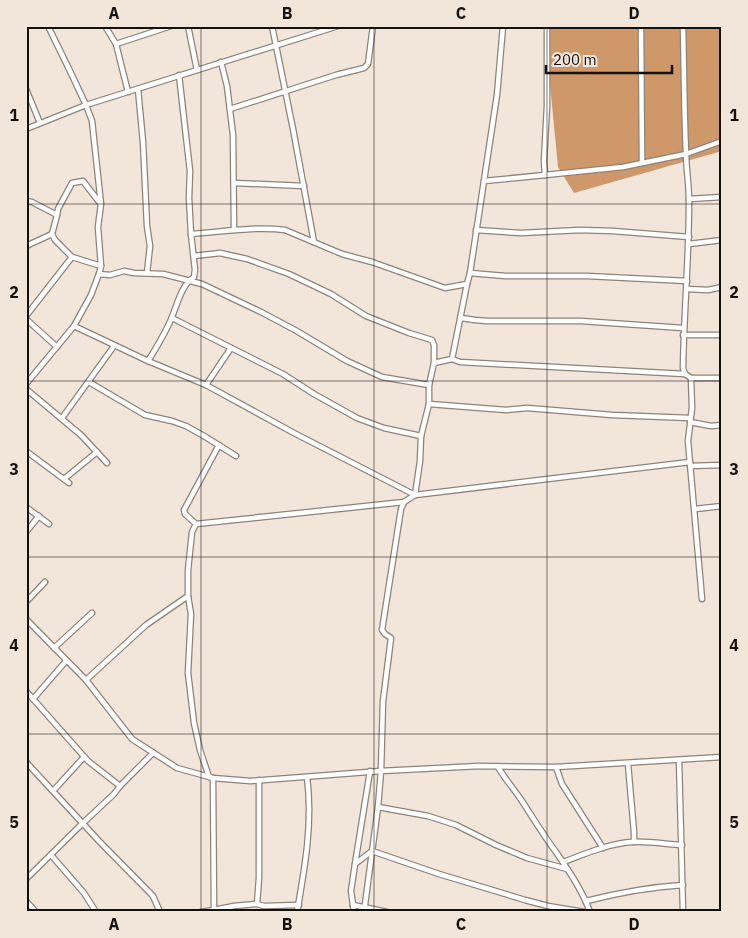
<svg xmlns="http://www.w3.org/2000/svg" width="748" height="938" font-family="'IBM Plex Sans',sans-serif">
	<rect width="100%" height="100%" fill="#f2e6db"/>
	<path fill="#ce9869" d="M546,26H722V151L574,193L558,167L547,53Z"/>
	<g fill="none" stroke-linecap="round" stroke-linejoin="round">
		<defs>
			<g id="minor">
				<path d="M105,26L116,44L128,92"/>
				<path d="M188,26L197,70"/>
				<path d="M272,26L293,129L314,242"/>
				<path d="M547,26V106L544,161L545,175L623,167L686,154L722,141"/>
				<path d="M641,26L642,163"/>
				<path d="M683,26C684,68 684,110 686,152C686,168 689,184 689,201C689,257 684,312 683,368L685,374L691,378L692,408L688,441L702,599"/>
				<path d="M116,44L171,26"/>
				<path d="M221,62L227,86L233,135L234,230"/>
				<path d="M179,75L190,171L189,198L191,234"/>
				<path d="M26,89L40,123"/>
				<path d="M138,89L143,142L147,226L150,246L147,273"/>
				<path d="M230,109L336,75L364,68L368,64L373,26"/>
				<path d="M26,129L86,105L338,26"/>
				<path d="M484,181L545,175"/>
				<path d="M234,183L304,186"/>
				<path d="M689,199L722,197"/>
				<path d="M26,201L32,202L57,215"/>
				<path d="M100,203L83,181L72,183L58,209L57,215L52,234L55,240L72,257L101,266"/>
				<path d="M476,230L521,233L580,230L613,231L689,237"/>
				<path d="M689,244L722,240"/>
				<path d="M26,246L52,234"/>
				<path d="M194,256L220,253L247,259L289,274L331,294L366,316L409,333L432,340L434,345V363"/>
				<path d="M470,273L505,276H587L687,281"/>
				<path d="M99,274L110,275L124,271L134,273L163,274L202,284L261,312L295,330L347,361L382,377L429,385"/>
				<path d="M687,289L708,290L722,287"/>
				<path d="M26,316L72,257"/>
				<path d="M172,318L283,374L314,394L357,418L384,428L421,436"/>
				<path d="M461,318L475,320L487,321H581L683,328"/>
				<path d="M26,319L57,347"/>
				<path d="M74,326L148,361L206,385L294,433L415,495"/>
				<path d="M683,335H722"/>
				<path d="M452,359L460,362L685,374"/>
				<path d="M148,361C155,350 162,338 168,326C176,311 180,285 194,277L195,270L191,234C220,232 257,226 285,230L342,254L372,262L445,288L467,284"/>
				<path d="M691,378H722"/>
				<path d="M89,382L145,415L172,421L186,426L204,436L236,456"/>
				<path d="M26,384L74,326L91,295L99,274L101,266L98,227L101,204L92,121L86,105L69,69L48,26"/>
				<path d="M206,385L231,348"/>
				<path d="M26,389L81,435L107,463"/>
				<path d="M429,404L506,410L527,408L612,415L690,418"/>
				<path d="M62,418L114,346"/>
				<path d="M690,422L711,426L722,425"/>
				<path d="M26,451L69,483"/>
				<path d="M690,466L722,465"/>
				<path d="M64,479L97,452"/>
				<path d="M415,495L420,461L421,436L429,404V385L434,363L452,359L467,284L470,273L497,95L503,26"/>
				<path d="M26,507L49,524"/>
				<path d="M695,509L722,506"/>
				<path d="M196,524L404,502"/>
				<path d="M26,532L39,516"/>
				<path d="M26,602L45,582"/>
				<path d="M26,619L86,680L132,739L177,768L213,778L250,781L381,771L479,766L556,767L722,757"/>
				<path d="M54,648L92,613"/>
				<path d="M86,680L146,625L188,596"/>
				<path d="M26,691L88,761L120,786L153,753"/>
				<path d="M33,699L66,661"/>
				<path d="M679,760L683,912"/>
				<path d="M26,762L99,841L153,896L160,912"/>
				<path d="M628,764L634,832V842"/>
				<path d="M498,767C505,779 514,789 522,801C533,818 544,836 556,852C569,871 582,890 590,912"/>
				<path d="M556,767L562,784L603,848"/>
				<path d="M209,777L200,750L194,723L188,673L191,614L188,596V570L192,532L196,524L185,514L184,510L219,445"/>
				<path d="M213,778L214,910"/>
				<path d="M259,780V878L257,904L264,906L299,905"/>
				<path d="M53,791L84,757"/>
				<path d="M378,807L428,816L456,825L496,845L527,858L567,869"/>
				<path d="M51,855L84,893L96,912"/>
				<path d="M563,862C585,854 607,844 631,842C647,841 666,844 682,845"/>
				<path d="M355,864L370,771"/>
				<path d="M26,879L83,823L114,794L120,786"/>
				<path d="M26,901L36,912"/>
				<path d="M586,901C618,893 650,887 683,885"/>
				<path d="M353,905L387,912"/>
				<path d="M201,912L214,910L234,906L257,904"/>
				<path d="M297,912C305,867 313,822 307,777"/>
				<path d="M354,912L351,891L355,864L372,851L439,874L525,900L548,906L584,912"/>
				<path d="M364,912L378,807L381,771L383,701L391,638L385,634L382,630L401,509L404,502L415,495L690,462"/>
			</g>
		</defs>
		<use href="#minor" stroke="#8e8379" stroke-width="7"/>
		<use href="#minor" stroke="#fff" stroke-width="4.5"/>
	</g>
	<path fill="none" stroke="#15110d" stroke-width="1" stroke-opacity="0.55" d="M201,26V912M374,26V912M547,26V912M26,204H722M26,381H722M26,557H722M26,734H722"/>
	<rect width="748" height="938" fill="none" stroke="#f2e6db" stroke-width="55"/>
	<path d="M546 65v8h126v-8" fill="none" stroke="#15110d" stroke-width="2.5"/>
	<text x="553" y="65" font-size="15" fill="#15110d" stroke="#f2e6db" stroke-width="4" paint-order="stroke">200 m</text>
	<rect x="28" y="28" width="692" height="882" fill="none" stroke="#15110d" stroke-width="2"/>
	<g font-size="16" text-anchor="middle" font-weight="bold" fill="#15110d">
		<text x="114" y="19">A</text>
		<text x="287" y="19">B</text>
		<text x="461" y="19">C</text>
		<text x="634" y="19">D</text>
		<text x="14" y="121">1</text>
		<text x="734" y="121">1</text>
		<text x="14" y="298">2</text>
		<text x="734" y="298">2</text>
		<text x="14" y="475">3</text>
		<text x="734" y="475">3</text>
		<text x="14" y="651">4</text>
		<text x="734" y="651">4</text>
		<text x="14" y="828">5</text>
		<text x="734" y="828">5</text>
		<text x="114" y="930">A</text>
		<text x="287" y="930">B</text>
		<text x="461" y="930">C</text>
		<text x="634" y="930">D</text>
	</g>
</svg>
